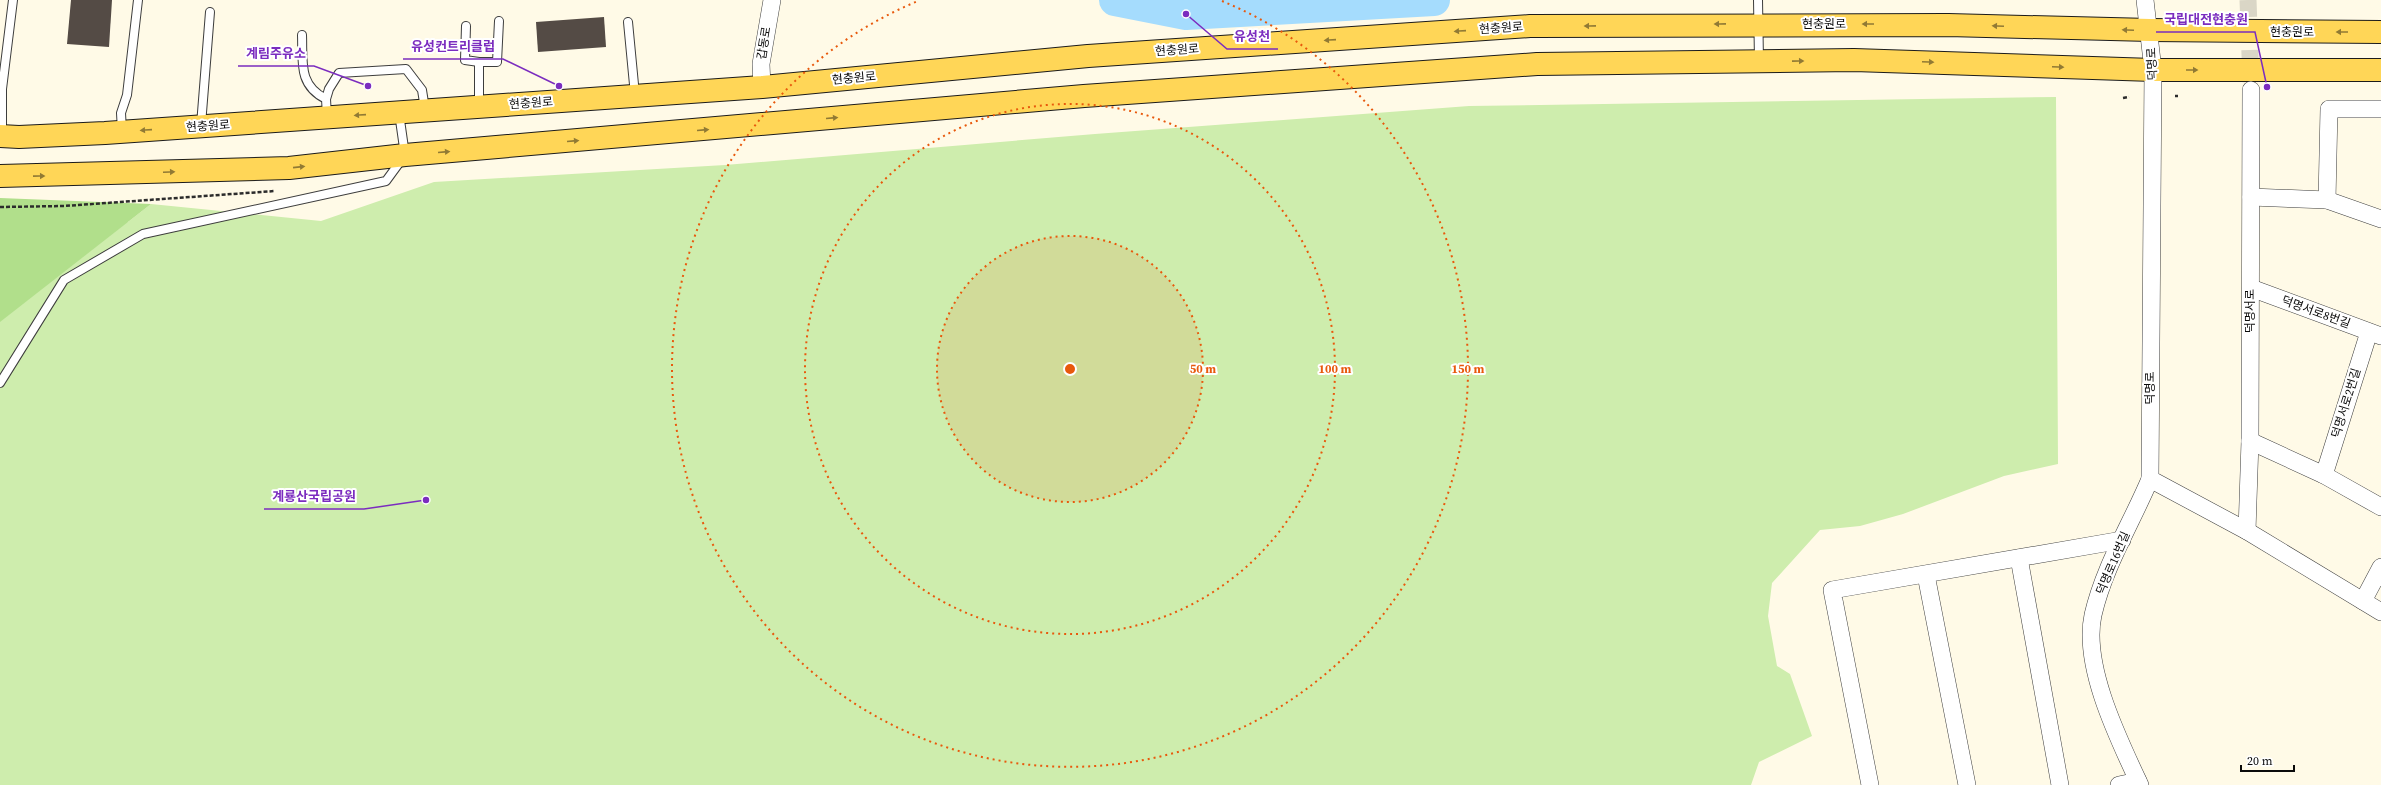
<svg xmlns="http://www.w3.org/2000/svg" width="2381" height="785" font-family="'Source Serif 4','Noto Sans KR',serif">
	<rect width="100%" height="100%" fill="#fffae7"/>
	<path fill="#ceedad" d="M2056,97L2058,464L2004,476L1903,514L1860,526L1820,530L1772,583L1768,616L1777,666L1790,674L1812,736L1759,762L1751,785H0V242L128,222L151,204L321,221L434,182L725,165L1095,134L1469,106Z"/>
	<path fill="#b1df8b" d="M0,198L151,204L0,322Z"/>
	<path fill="#d4e2b7" d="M1184,0H1313L1271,5Z"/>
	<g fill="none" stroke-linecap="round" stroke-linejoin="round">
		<path stroke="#a5dcfd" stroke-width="32" d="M1115,0L1186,14L1434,0"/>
	</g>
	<g fill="#544b45">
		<path d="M71,0H112L109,47L67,44Z"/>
		<path d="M604,17L606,47L538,52L536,22Z"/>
	</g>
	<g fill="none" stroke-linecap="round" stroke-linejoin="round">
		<path stroke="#dad6c6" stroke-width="17" stroke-dasharray="17 8" stroke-linecap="butt" d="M2248,0L2251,82"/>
		<defs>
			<g id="lane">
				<path d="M1758,0L1759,61"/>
				<path d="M628,22L635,95"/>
				<path d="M466,26L465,60L479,62"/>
				<path d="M302,35C303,62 298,85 326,99L327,116"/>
				<path d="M326,99L329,89L339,73L406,69L422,90L425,109"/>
				<path d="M479,105V62H497L499,21"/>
				<path d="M201,125L210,12"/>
				<path d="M122,131L121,113L127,95L138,0"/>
				<path d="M2,135V89L13,0"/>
				<path d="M0,383L64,280L143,234L386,181L405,155L399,113"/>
			</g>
			<g id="street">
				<path d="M2145,0L2153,70L2150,479L2247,531L2381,612"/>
				<path d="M762,87L761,64L772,0"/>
				<path d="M2251,197L2327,200L2381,219"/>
				<path d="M2327,200L2329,109H2381"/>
				<path d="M2251,288L2381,336"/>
				<path d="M2250,441L2324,475L2381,507"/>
				<path d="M2324,475L2369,332"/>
				<path d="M2247,531L2250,441L2251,90"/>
				<path d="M2019,558L2060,785"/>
				<path d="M1926,575L1967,785"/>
				<path d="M2363,601L2381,567"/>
				<path d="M1870,785L1832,590L2122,540"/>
				<path d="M2119,785L2138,781"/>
				<path d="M2140,785C2119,740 2082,666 2093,615C2104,567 2131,524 2150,479"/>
			</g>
			<g id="primary">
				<path d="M0,136L19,137L105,133L762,87L1088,56L1530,26L1948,25L2150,30L2381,32"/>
				<path d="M0,176L289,168L405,155L1084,96L1537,64L1854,60L2153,70H2381"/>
			</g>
		</defs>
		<use href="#lane" stroke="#3d3d3d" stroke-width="10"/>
		<use href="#street" stroke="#3d3d3d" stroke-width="18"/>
		<use href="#primary" stroke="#1b1b1b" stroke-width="24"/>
		<g stroke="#2c2c2c" stroke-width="2.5" stroke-dasharray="4 2" stroke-linecap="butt">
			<path d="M2175,96H2178"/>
			<path d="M2123,98L2129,97"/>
			<path d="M0,207L64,206L275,191"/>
		</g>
		<use href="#lane" stroke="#fff" stroke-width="8"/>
		<use href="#street" stroke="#fff" stroke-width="17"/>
		<use href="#primary" stroke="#ffd657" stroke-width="22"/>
	</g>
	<defs><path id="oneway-solid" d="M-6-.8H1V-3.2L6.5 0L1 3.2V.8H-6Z"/></defs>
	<g fill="#917a34">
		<use href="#oneway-solid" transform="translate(1720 24) rotate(179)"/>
		<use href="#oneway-solid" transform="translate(1868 24) rotate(-180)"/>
		<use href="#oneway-solid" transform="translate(1590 26) rotate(179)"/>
		<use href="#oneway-solid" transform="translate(1998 26) rotate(-178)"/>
		<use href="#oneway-solid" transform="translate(2128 30) rotate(-178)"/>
		<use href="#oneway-solid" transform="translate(1460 31) rotate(176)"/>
		<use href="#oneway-solid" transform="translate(2342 32) rotate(-180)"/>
		<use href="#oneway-solid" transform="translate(1330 40) rotate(176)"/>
		<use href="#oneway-solid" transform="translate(1798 61) rotate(-1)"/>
		<use href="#oneway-solid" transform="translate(1928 62) rotate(2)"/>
		<use href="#oneway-solid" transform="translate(2058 67) rotate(2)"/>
		<use href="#oneway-solid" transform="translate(2192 70)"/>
		<use href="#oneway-solid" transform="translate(360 115) rotate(176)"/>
		<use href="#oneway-solid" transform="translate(832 118) rotate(-5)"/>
		<use href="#oneway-solid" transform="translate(146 130) rotate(176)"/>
		<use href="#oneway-solid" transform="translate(703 130) rotate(-5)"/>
		<use href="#oneway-solid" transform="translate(573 141) rotate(-5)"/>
		<use href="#oneway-solid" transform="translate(444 152) rotate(-5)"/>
		<use href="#oneway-solid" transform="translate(299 167) rotate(-6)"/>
		<use href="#oneway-solid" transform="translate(169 172) rotate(-2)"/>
		<use href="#oneway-solid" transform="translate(39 176) rotate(-1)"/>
	</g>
	<circle cx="1070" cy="369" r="133" fill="#e8590c" fill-opacity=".12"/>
	<g fill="none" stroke="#e8590c" stroke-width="2" stroke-dasharray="2 4">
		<circle cx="1070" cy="369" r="133"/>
		<circle cx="1070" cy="369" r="265"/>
		<path d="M1222 1A398 398 0 1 1 918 1"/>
	</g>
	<g text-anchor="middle" stroke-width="4" stroke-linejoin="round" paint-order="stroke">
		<g font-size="12" fill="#0a0a0a" stroke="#fff">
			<text x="1824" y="28">현충원로</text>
			<text transform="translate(1501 28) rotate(-4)" y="4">현충원로</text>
			<text x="2292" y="36">현충원로</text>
			<text transform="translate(764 43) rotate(-81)" y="4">갑동로</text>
			<text transform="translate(1177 50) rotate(-4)" y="4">현충원로</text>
			<text transform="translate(2152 64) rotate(-93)" y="4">덕명로</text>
			<text transform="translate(854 78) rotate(-5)" y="4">현충원로</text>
			<text transform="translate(531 103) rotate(-4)" y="4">현충원로</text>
			<text transform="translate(208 126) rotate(-4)" y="4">현충원로</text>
			<text transform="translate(2250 311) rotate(-90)" y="4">덕명서로</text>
			<text transform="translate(2316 312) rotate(20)" y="4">덕명서로8번길</text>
			<text transform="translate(2150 388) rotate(-90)" y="4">덕명로</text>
			<text transform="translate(2346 403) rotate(-73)" y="4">덕명서로2번길</text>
			<text transform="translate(2113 563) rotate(-67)" y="4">덕명로16번길</text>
		</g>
	</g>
	<circle cx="1070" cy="369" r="6" fill="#e8590c" stroke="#fff" stroke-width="2"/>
	<g font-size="12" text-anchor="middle" font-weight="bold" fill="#e8590c" stroke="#fff" stroke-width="4" stroke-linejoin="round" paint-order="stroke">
		<text x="1203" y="373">50 m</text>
		<text x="1335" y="373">100 m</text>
		<text x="1468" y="373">150 m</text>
	</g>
	<path fill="none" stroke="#7b2cbf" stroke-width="1.5" d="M2267 87L2255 32H2156M1186 14L1227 49H1278M559 86L503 59H403M368 86L314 66H238M426 500L364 509H264"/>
	<g fill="#7b2cbf" stroke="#fff" stroke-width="1.5">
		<circle cx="2267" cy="87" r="4"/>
		<circle cx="1186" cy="14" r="4"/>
		<circle cx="559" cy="86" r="4"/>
		<circle cx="368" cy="86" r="4"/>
		<circle cx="426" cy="500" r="4"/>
	</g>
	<g font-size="13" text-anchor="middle" font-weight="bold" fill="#7b2cbf" stroke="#fff" stroke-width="4" stroke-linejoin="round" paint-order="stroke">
		<text x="2206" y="24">국립대전현충원</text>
		<text x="1252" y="41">유성천</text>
		<text x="453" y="51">유성컨트리클럽</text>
		<text x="276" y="58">계림주유소</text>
		<text x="314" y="501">계룡산국립공원</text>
	</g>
	<path d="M2241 765v6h53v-6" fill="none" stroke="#0a0a0a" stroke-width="2"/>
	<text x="2247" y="765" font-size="12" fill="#0a0a0a" stroke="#ffffff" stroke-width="3" paint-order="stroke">20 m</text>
</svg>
